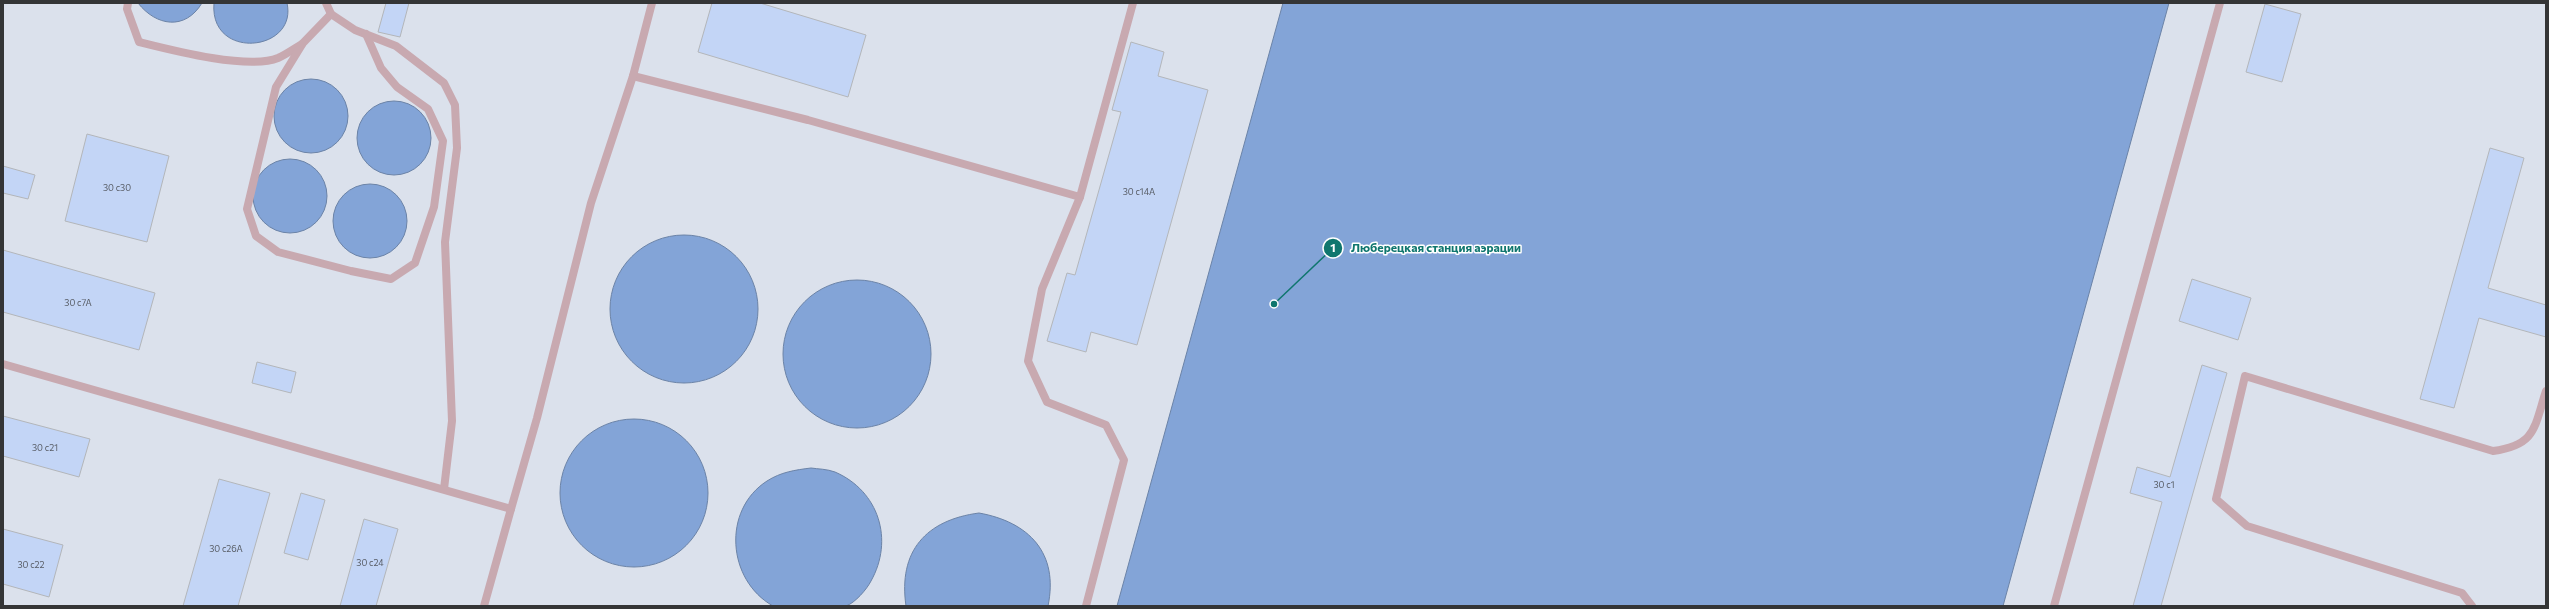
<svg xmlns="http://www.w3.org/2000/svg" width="2549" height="609" font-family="Commissioner,sans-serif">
	<rect width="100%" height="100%" fill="#eaecf1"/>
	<rect fill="#dbe1ec" x="3" y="3" width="2543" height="603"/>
	<g fill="#83a4d7" stroke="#6b83a7">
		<path d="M138,3H202C185,31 156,26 138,3Z"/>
		<path d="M214,3H287C298,52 209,61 214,3Z"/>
		<path d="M1283,3H2169L2003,606H1117Z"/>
		<circle cx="311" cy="116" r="37"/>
		<circle cx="394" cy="138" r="37"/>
		<circle cx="290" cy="196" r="37"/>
		<circle cx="370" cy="221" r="37"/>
		<circle cx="684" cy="309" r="74"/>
		<circle cx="857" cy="354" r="74"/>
		<circle cx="634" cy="493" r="74"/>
		<path d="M811,468C818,469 827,469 835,472C879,491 894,540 871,581C867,589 855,603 846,606C831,609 790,606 773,606C727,580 722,510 767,481C781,472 795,470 811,468Z"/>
		<path d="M979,513C1029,522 1059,553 1048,606H906C898,551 926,520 979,513Z"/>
	</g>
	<g fill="#c3d5f6" stroke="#b3b6ba">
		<path d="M386,3H409L400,37L378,32Z"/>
		<path d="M712,3H760L866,35L848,97L698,52Z"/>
		<path d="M2265,4L2301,14L2282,82L2246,72Z"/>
		<path d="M1131,42L1164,52L1158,76L1208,90L1137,345L1091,332L1086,352L1047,341L1067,273L1075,275L1121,112L1112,110Z"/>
		<path d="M87,134L169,156L147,242L65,221Z"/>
		<path d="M2490,148L2524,158L2488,288L2546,305V337L2479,318L2454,408L2420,399Z"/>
		<path d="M3,166L35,175L28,199L3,193Z"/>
		<path d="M3,250L155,293L139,350L3,312Z"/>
		<path d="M2192,279L2251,298L2238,340L2179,321Z"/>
		<path d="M257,362L296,372L291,393L252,383Z"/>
		<path d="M2202,365L2227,373L2161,606H2133L2162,502L2130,493L2137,467L2170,477Z"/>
		<path d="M3,416L90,439L79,477L3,456Z"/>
		<path d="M219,479L270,493L238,606H183Z"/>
		<path d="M301,493L325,500L308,560L284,553Z"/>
		<path d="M364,519L398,529L376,606H340Z"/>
		<path d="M3,529L63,545L49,597L3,584Z"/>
	</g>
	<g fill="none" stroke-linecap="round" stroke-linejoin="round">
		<g stroke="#c8a9b0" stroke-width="8">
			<path d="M128,3L127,9L139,42C171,50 248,70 278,58C287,54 295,48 302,44"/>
			<path d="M326,3L331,14L355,30L396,46L444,83L455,105L457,148L445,242L452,421L444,489"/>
			<path d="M331,14L303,43L276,87L247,209L256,236L278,252L351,271L391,279L415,263L434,207L443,141L428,109L397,87L381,68L366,34"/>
			<path d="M633,76L808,120L1080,197"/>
			<path d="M3,364L511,509L484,606"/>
			<path d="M511,509L537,418L591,203L633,76L652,3"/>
			<path d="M1086,606L1124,460L1106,425L1047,402L1028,361L1042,289L1080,197L1133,3"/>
			<path d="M2054,606L2220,3"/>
			<path d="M2472,606L2462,593L2247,526L2216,499L2245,376L2493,451C2536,445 2534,428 2546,391"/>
		</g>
	</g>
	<g text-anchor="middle" stroke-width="3" stroke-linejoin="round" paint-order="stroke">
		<g font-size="9" fill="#585d66">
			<text x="117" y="191">30 с30</text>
			<text x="1139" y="195">30 с14А</text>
			<text x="78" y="306">30 с7А</text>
			<text x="45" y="451">30 с21</text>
			<text x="2164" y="488">30 с1</text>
			<text x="226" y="552">30 с26А</text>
			<text x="370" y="566">30 с24</text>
			<text x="31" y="568">30 с22</text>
		</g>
	</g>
	<path fill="none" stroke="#0f766e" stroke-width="1.5" d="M1274 304L1333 248"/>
	<g fill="#0f766e" stroke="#fff" stroke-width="1.5">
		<circle cx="1274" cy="304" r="4"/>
		<circle cx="1333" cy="248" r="10"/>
	</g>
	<g font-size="12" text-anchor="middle" font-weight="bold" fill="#fff">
		<text x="1333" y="252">1</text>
	</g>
	<g font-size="12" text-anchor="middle" font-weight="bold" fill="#0f766e" stroke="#fff" stroke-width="3" stroke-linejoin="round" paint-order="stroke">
		<text x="1436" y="252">Люберецкая станция аэрации</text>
	</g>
	<rect width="2549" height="609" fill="none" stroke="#343536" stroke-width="8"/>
</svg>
